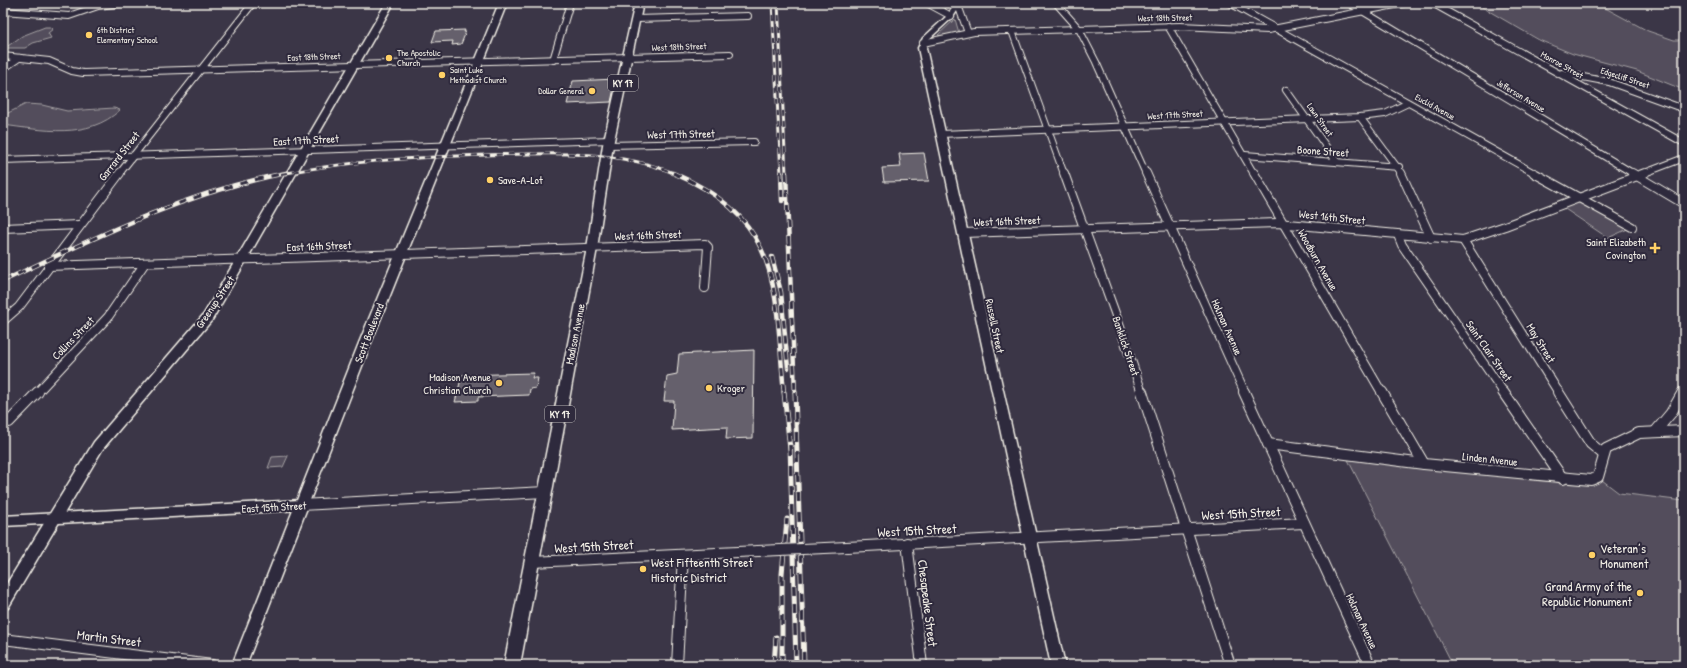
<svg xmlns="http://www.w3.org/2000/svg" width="1687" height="668" font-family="'Patrick Hand',sans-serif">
	<rect width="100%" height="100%" fill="#3b3647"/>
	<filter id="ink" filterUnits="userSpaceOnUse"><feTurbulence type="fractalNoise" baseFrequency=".025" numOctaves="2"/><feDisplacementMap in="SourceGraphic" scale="8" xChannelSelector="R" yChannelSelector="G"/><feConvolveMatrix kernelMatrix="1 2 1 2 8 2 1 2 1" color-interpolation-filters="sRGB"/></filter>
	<g filter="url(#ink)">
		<g fill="#534e5c" stroke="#a4a0a2">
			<path d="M1475,3H1596L1648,31L1674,40H1684V90L1637,71L1573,54L1539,40Z"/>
			<path d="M955,19L959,33L943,37L938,35Z"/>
			<path d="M45,27H51L53,29L48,33L51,38L33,43L25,48H5L22,36Z"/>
			<path d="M26,104L42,105L67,111L114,108L120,110C88,140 42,130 3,125L4,115Z"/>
			<path d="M1579,197L1632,227L1608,238L1559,205Z"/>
			<path d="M1345,454L1598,477L1619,493L1684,501V665H1453Z"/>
			<path d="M288,456L283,467L268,468L272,457Z"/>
		</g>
		<g fill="#65616c" stroke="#f4f1e8">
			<path d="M465,30L464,32H466L461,44L452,45L453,41L432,42L436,31Z"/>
			<path d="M616,79L611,102L567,104L573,81Z"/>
			<path d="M924,153L929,181L884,182L882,168L901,167L899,154Z"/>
			<path d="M754,350L753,438L726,439L727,427L672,430L674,401H664L667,376L677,374L679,354Z"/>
			<path d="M534,373L532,378H538L536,388L530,389L529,395L478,397V401L455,402L462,375Z"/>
		</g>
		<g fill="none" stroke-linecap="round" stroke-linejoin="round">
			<defs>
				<g id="minor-far2">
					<path d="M927,3L951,16"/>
					<path d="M1056,3L1079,29L1096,62L1146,174"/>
					<path d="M1230,3L1536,174"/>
					<path d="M1349,3L1634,174"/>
					<path d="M1432,3L1684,143"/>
					<path d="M958,5L968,33"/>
					<path d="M3,11L69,16L98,6L123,3"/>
					<path d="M636,19L748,16"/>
					<path d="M1168,26L1254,174"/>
					<path d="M1012,31L1064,174"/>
					<path d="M923,43L974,32L1180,26L1268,30L1405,3"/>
					<path d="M3,56L49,61L72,71L83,73L730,54"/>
					<path d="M553,60L570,3"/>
					<path d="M3,69L19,58"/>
					<path d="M1562,73L1609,82L1684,109"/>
					<path d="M1286,90L1337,162"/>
					<path d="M1360,117L1402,174"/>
					<path d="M940,134L1360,117L1385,114L1408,103"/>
					<path d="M608,145L754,142"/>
					<path d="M1245,155L1399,167"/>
					<path d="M3,160L610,140"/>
					<path d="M119,174L253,3"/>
					<path d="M1642,174L1684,158"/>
				</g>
				<g id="minor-far1">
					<path d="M1064,173L1119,324L1142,393"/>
					<path d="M1146,173L1245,393"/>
					<path d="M1254,173L1382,393"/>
					<path d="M1401,173L1431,238"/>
					<path d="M1534,173L1632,227"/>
					<path d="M1632,173L1684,204"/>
					<path d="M3,228L79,225"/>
					<path d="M963,233L1277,223L1463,240L1505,226L1645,173"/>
					<path d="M1398,235L1402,245L1504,393"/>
					<path d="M1463,240L1559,393"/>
					<path d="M48,266L705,244L708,247L705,288"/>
					<path d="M3,321L19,307L120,173"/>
					<path d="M37,393L108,317L145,263"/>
					<path d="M1683,393L1684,390"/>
				</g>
				<g id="minor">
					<path d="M1142,392L1230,665"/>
					<path d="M1244,392L1370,665"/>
					<path d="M1382,392L1424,464"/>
					<path d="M1503,392L1563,479"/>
					<path d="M1558,392L1591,444L1603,454"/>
					<path d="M9,422L38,392"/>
					<path d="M1655,432L1671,413L1683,392"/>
					<path d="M1268,444L1424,464L1591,480L1598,477L1606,449L1639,433L1684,431"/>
					<path d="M301,505L545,492"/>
					<path d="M907,543L922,665"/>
					<path d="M847,547L1304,523"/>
					<path d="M532,562L758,551"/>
					<path d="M3,639L212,665"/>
					<path d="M677,665L683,555"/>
				</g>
				<g id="tertiary">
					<path d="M955,3H961V5L953,17L928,40L926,48L1065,665H1051L918,48L923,38L948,15Z"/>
					<path d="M301,500L305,501L307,505L305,509L301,510L3,526V516Z"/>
				</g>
				<g id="secondary">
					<path d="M386,3H394L212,320L102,450L8,608L3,609V590L94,442L204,314Z"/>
					<path d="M499,3H507L371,343L246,665H232L359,343Z"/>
				</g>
				<path id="primary" d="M635,3H643L613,145L597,248L520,665H504L587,248L603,145Z"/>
			</defs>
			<use href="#minor-far2" stroke="#f4f1e8" stroke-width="8"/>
			<use href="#minor-far1" stroke="#f4f1e8" stroke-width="10"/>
			<use href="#minor" stroke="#f4f1e8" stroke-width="12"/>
			<use href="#tertiary" stroke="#f4f1e8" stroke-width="3"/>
			<use href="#secondary" stroke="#f4f1e8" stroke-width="3"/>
			<use href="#primary" stroke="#f4f1e8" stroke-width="3"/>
			<use href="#minor-far2" stroke="#2f2a3d" stroke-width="6"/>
			<use href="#minor-far1" stroke="#2f2a3d" stroke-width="8"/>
			<use href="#minor" stroke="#2f2a3d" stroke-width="10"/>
			<use href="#tertiary" fill="#2f2a3d" fill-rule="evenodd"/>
			<use href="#secondary" fill="#2f2a3d" fill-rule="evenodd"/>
			<use href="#primary" fill="#2f2a3d" fill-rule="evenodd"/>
			<defs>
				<g id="rail-far2">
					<path d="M772,3L781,174"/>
					<path d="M778,3L786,174"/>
					<path d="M281,174C349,161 417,157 487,155C550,153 616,149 676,174"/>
				</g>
				<g id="rail-far1">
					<path d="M673,173C784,220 774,289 784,393"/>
					<path d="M781,173L782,201"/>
					<path d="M786,173L795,393"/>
					<path d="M772,257L781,292L788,368"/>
					<path d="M3,281C94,238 186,192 286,173"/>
				</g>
				<g id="rail">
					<path d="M784,392L790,450"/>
					<path d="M795,392L804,665"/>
					<path d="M790,445L796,665"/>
					<path d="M774,665L776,637"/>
					<path d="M782,665V574L787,519"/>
				</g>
			</defs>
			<use href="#rail-far2" stroke="#f4f1e8" stroke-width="3"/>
			<use href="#rail-far1" stroke="#f4f1e8" stroke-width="4.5"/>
			<use href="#rail" stroke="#f4f1e8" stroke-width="5"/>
			<use href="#rail-far2" stroke="#2f2a3d" stroke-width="2" stroke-dasharray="6" stroke-linecap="butt"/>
			<use href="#rail-far1" stroke="#2f2a3d" stroke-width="3" stroke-dasharray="8" stroke-linecap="butt"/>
			<use href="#rail" stroke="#2f2a3d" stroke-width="3.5" stroke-dasharray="10" stroke-linecap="butt"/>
			<defs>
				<path id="minor-bridge" d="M758,551L847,547"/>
			</defs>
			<use href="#minor-bridge" stroke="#f4f1e8" stroke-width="12" stroke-linecap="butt"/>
			<use href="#minor-bridge" stroke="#2f2a3d" stroke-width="10"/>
		</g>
	</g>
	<g fill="#ffd166" stroke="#2f2a3d" stroke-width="1.5">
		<circle cx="89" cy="35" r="4"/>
		<circle cx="389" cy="58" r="4"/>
		<circle cx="442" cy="75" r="4"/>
		<circle cx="592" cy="91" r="4"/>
		<circle cx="490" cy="180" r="4"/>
		<path d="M1653 242h4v4h4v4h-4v4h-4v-4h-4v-4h4z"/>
		<circle cx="499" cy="383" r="4"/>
		<circle cx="709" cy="388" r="4"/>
		<circle cx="1592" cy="555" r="4"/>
		<circle cx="643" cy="569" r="4"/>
		<circle cx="1640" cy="593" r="4"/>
	</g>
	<g text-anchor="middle" stroke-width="4" stroke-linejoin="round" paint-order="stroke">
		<g font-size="9" fill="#f4f1e8" stroke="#2f2a3d">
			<text transform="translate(1165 18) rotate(-1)" y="3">West 18th Street</text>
			<text transform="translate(679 47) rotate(-2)" y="3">West 18th Street</text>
			<text transform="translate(314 57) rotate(-2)" y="3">East 18th Street</text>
			<text transform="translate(1562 65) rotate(29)" y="3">Monroe Street</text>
			<text transform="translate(1625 78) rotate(18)" y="3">Edgecliff Street</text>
			<text transform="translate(1521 96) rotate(31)" y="3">Jefferson Avenue</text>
			<text transform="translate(1435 107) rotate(29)" y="3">Euclid Avenue</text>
			<text transform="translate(1175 115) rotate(-3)" y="3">West 17th Street</text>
			<text transform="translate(1320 120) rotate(55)" y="3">Lawn Street</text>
		</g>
		<g font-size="9" fill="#f4f1e8" stroke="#2f2a3d" text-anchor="start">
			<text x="97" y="33">6th District<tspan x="97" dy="10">Elementary School</tspan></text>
			<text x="397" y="56">The Apostolic<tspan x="397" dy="10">Church</tspan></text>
			<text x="450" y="73">Saint Luke<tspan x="450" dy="10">Methodist Church</tspan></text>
			<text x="584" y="94" text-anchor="end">Dollar General</text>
		</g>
		<g fill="#2f2a3d" stroke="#b9b5b5" stroke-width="1">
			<rect x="608" y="75" width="30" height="16" rx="3"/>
			<rect x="545" y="406" width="30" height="16" rx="3"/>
		</g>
		<g font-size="10" font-weight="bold" fill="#f4f1e8">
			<text x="623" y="87">KY 17</text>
			<text x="560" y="418">KY 17</text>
		</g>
		<g font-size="11" fill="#f4f1e8" stroke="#2f2a3d">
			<text transform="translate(681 134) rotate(-1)" y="4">West 17th Street</text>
			<text transform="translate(306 140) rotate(-3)" y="4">East 17th Street</text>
			<text transform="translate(1323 151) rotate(4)" y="4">Boone Street</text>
			<text transform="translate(119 156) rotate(-52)" y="4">Garrard Street</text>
			<text transform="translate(1332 217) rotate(6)" y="4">West 16th Street</text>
			<text transform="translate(1007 221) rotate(-2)" y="4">West 16th Street</text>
			<text transform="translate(648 235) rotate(-2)" y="4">West 16th Street</text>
			<text transform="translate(319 246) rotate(-2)" y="4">East 16th Street</text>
			<text transform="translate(1318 260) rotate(60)" y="4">Woodburn Avenue</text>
			<text transform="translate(215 302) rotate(-56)" y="4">Greenup Street</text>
			<text transform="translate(995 326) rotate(78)" y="4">Russell Street</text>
			<text transform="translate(1227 327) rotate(66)" y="4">Holman Avenue</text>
			<text transform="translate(369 333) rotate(-69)" y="4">Scott Boulevard</text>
			<text transform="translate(575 334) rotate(-79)" y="4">Madison Avenue</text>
			<text transform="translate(73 338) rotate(-46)" y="4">Collins Street</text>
			<text transform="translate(1541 343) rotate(58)" y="4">May Street</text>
			<text transform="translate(1126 346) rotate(71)" y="4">Banklick Street</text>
			<text transform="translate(1489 351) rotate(55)" y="4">Saint Clair Street</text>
			<text transform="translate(1490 459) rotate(6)" y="4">Linden Avenue</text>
			<text transform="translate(274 507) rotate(-3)" y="4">East 15th Street</text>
			<text transform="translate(1362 621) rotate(65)" y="4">Holman Avenue</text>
		</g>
		<g font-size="11" fill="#f4f1e8" stroke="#2f2a3d" text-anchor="start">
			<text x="498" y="184">Save-A-Lot</text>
			<text x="1646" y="246" text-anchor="end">Saint Elizabeth<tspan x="1646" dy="13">Covington</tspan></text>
			<text x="491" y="381" text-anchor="end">Madison Avenue<tspan x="491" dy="13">Christian Church</tspan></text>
			<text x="717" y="392">Kroger</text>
		</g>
		<g font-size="13" fill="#f4f1e8" stroke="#2f2a3d">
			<text transform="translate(1241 513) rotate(-3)" y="5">West 15th Street</text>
			<text transform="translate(917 530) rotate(-3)" y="5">West 15th Street</text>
			<text transform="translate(594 546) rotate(-3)" y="5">West 15th Street</text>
			<text transform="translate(928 603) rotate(83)" y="5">Chesapeake Street</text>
			<text transform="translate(109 638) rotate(7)" y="5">Martin Street</text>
		</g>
		<g font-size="13" fill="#f4f1e8" stroke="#2f2a3d" text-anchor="start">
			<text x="1600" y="553">Veteran’s<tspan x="1600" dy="15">Monument</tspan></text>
			<text x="651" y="567">West Fifteenth Street<tspan x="651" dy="15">Historic District</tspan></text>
			<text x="1632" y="591" text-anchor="end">Grand Army of the<tspan x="1632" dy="15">Republic Monument</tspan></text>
		</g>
	</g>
	<rect width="1687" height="668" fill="none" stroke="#2f2a3d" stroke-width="16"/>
	<rect x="8" y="8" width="1671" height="652" fill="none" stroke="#f4f1e8" stroke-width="1.5" filter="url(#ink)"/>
</svg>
